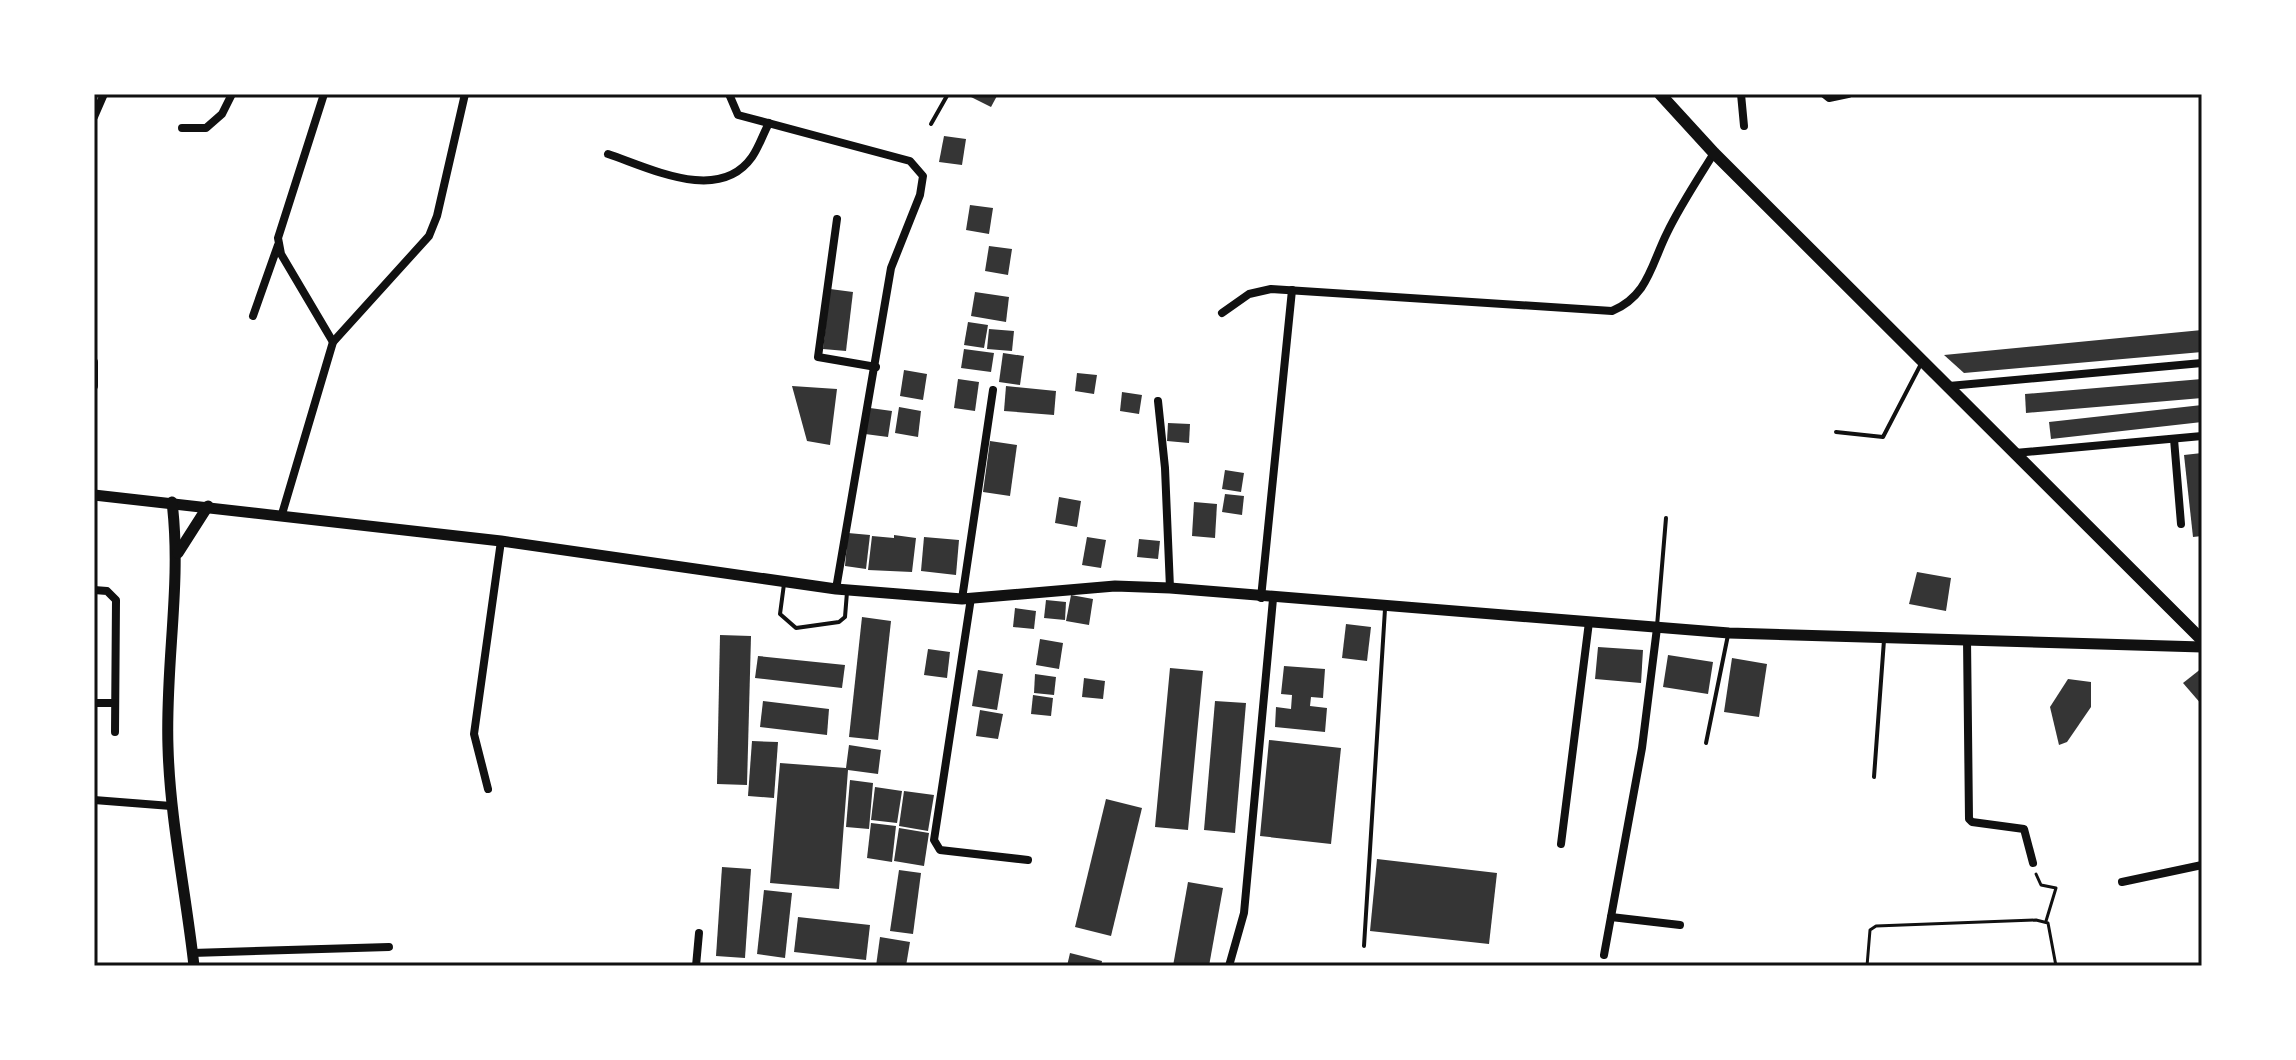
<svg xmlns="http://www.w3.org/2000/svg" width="2296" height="1060" font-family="Inter,sans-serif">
	<rect width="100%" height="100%" fill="#fff"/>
	<g fill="#353535">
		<path d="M965,94H998L991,107Z"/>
		<path d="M944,136L966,139L962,165L939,162Z"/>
		<path d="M970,205L993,208L989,234L966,230Z"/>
		<path d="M989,246L1012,249L1008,275L985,271Z"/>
		<path d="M830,289L853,292L846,351L823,349Z"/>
		<path d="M975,292L1009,297L1006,322L971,316Z"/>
		<path d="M968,322L988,325L984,348L964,345Z"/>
		<path d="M989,329L1014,331L1012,351L987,349Z"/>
		<path d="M2202,330V352L1964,373L1944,355Z"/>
		<path d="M964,349L994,353L991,372L961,368Z"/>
		<path d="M1003,353L1024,356L1020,385L999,382Z"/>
		<path d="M904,370L927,374L923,400L900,396Z"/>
		<path d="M1077,373L1097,375L1094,394L1075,391Z"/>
		<path d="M958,379L979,382L975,411L954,408Z"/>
		<path d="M2202,379V398L2026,413L2025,394Z"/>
		<path d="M792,386L837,389L830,445L807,441Z"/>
		<path d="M1006,386L1056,391L1054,415L1004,411Z"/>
		<path d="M1122,392L1142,395L1139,414L1120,411Z"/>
		<path d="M2202,405V422L2051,439L2049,422Z"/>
		<path d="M899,407L921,411L918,437L895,433Z"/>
		<path d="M870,408L892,411L888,437L865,434Z"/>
		<path d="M1168,423L1190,424L1189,443L1167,441Z"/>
		<path d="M990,441L1017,445L1010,496L983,492Z"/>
		<path d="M2202,453V536L2193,537L2184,455Z"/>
		<path d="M1225,470L1244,473L1241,492L1222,489Z"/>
		<path d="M1225,494L1244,496L1242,515L1222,512Z"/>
		<path d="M1059,497L1081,501L1077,527L1055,523Z"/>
		<path d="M1194,502L1217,504L1215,538L1192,536Z"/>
		<path d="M848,533L870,535L866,569L845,566Z"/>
		<path d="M894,535L916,538L912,572L868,570L872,536L894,538Z"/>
		<path d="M924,537L959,540L956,575L921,571Z"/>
		<path d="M1087,537L1106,540L1101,568L1082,565Z"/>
		<path d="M1139,539L1160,541L1158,559L1137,557Z"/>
		<path d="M1917,572L1951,578L1946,611L1909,604Z"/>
		<path d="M1071,595L1093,599L1089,625L1066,621Z"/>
		<path d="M1046,600L1066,602L1065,620L1044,618Z"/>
		<path d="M1015,608L1036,611L1034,629L1013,627Z"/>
		<path d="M862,617L891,621L878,740L849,737Z"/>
		<path d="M1346,624L1371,627L1367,661L1342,658Z"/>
		<path d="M720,635L751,636L747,785L717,784Z"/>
		<path d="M1040,639L1063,643L1059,669L1036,665Z"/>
		<path d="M1598,647L1643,650L1641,683L1595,679Z"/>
		<path d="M928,649L950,652L947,678L924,675Z"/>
		<path d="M1668,655L1713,662L1708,694L1663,687Z"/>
		<path d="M758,656L845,665L842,688L755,678Z"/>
		<path d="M1732,658L1767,664L1759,717L1724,712Z"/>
		<path d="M1284,666L1325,669L1323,698L1311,697L1310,706L1327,708L1325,732L1275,727L1276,707L1291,709L1292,695L1281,694Z"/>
		<path d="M1170,668L1203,671L1188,830L1155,827Z"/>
		<path d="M2202,668V705L2183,683Z"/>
		<path d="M978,670L1003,674L997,710L972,706Z"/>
		<path d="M1035,674L1056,677L1054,695L1034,693Z"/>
		<path d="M1084,678L1105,681L1103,699L1082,697Z"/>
		<path d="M2068,679L2091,682V707L2067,742L2059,745L2050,707Z"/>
		<path d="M1033,695L1053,698L1051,716L1031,714Z"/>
		<path d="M763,701L829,709L827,735L760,727Z"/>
		<path d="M1215,701L1246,703L1235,833L1204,830Z"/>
		<path d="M980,710L1003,714L998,739L976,736Z"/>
		<path d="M1269,740L1341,748L1331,844L1260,836Z"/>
		<path d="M752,741L778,742L774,798L748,796Z"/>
		<path d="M849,745L881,750L878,774L848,770L839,889L770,883L780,763L846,768Z"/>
		<path d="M850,780L873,783L869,829L846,827Z"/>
		<path d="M875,787L902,791L897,823L871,820Z"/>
		<path d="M904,791L934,795L928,831L899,826Z"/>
		<path d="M1106,799L1142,808L1111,936L1075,927Z"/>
		<path d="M871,823L896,826L892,862L867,858Z"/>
		<path d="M899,828L929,833L924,866L894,861Z"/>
		<path d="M1377,859L1497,873L1489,944L1370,931Z"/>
		<path d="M722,867L751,869L745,958L716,956Z"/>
		<path d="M899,870L921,873L913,934L890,931Z"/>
		<path d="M1188,882L1223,888L1209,966H1173Z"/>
		<path d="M764,890L792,893L785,958L757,954Z"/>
		<path d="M798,917L870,925L866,960L794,952Z"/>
		<path d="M880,937L910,942L906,966H876Z"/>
		<path d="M1070,953L1102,961L1101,966H1067Z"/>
	</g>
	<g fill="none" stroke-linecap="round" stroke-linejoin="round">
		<g stroke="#111" stroke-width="3">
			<path d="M2036,874L2041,885L2056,888L2046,921"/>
			<path d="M1867,966L1870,930L1876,926L2036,920L2048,923L2056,966"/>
		</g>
		<g stroke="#111" stroke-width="4">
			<path d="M931,124L948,94"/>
			<path d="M1836,432L1883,437L1922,362"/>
			<path d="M784,584L780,614L796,628L839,622L845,617L847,592"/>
			<path d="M1657,626L1666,518"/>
			<path d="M1706,743L1728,635"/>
			<path d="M1874,777L1884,640"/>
			<path d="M1364,946L1385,609"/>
		</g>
		<g stroke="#111" stroke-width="8">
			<path d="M324,94L278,238L281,254L333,342"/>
			<path d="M729,94L738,115L910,161L923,176L920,195L891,268L836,589"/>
			<path d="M1741,94L1744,126"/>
			<path d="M1824,94L1829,98L1848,94"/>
			<path d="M94,117L104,94"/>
			<path d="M182,128H206L222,114L232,94"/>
			<path d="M608,154C650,168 719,204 752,157C759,147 763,134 769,123"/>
			<path d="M837,219L818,357L876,367"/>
			<path d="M1222,313L1249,294L1271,289L1612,311C1648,296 1651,265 1667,233C1680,206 1698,179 1714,153"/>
			<path d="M253,316L278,245"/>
			<path d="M94,362V386"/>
			<path d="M1949,386L2202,363"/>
			<path d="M1158,401L1165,468L1170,588"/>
			<path d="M2174,439L2181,524"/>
			<path d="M2015,453L2202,436"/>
			<path d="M282,514L333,342L429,236L437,216L465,94"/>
			<path d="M94,590L107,591L116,600L115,732"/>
			<path d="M971,598L934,840L940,850L1028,860"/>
			<path d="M1261,598L1292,290"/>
			<path d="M962,599L993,390"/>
			<path d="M1967,639L1969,819L1972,822L2024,829L2033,863"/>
			<path d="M94,703H114"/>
			<path d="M488,789L474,734L501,541"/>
			<path d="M94,800L171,806"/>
			<path d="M1561,844L1589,622"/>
			<path d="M2122,882L2202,865"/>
			<path d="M1611,917L1680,925"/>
			<path d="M192,953L389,947"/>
			<path d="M1604,955L1642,748L1657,628"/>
			<path d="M696,966L699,933"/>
			<path d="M1229,966L1244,913L1273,599"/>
		</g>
		<g stroke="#111" stroke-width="11">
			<path d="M94,495L501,541L836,589L962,599L1115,586L1170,588L1729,633L2202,647"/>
			<path d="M172,502C182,584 165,664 168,747C170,820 186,893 194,966"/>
			<path d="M178,553L208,506"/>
		</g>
		<path stroke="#111" stroke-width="12" d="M1660,94L1714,153L2202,640"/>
	</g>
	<rect width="2296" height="1060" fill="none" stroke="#ffffff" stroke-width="192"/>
	<rect x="96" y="96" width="2104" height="868" fill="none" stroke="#111" stroke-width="3"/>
</svg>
